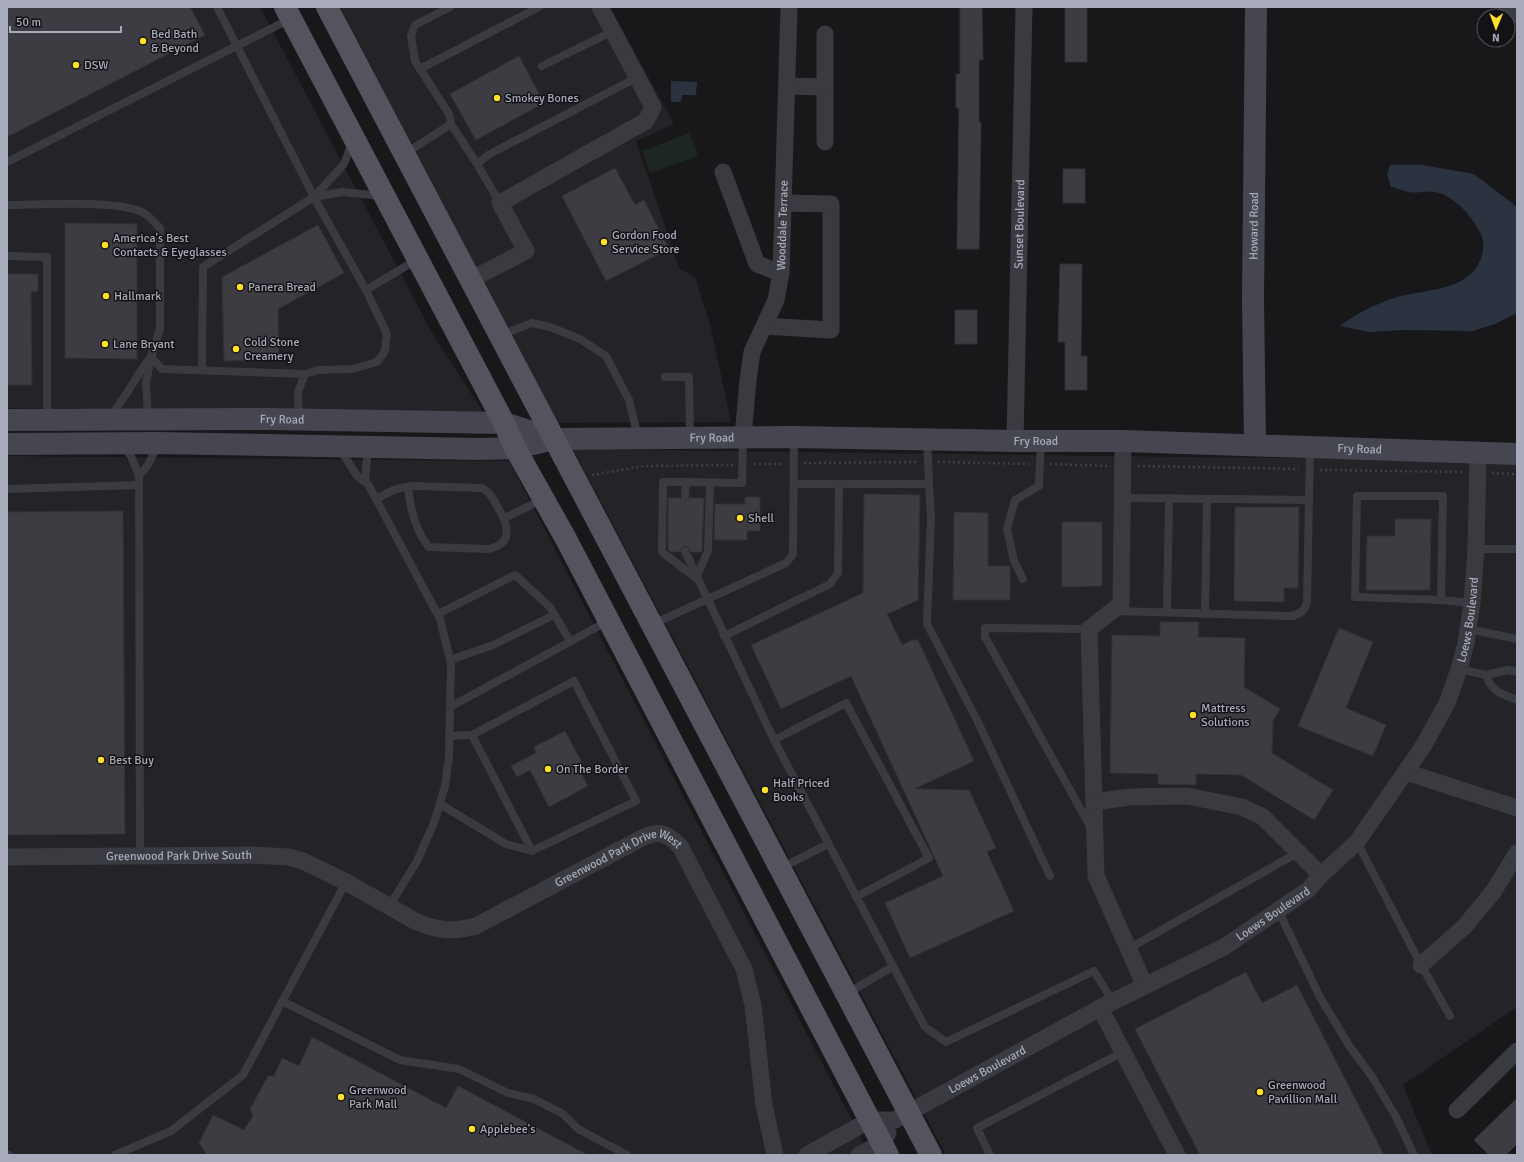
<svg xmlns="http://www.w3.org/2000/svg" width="1524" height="1162" font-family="Signika,sans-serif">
	<rect width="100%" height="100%" fill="#18171a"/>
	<g fill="#242327">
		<path d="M7,7H260L431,331L483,412L7,408Z"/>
		<path d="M340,7H610L674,124L636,141L679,268L695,277L711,328L731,422L558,423Z"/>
		<path d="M573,449L1517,461V1007L1403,1085L1432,1155H946Z"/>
		<path d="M7,456L509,461L870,1155H7Z"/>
	</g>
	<path fill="#1d2620" d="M690,133L698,156L650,173L642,151Z"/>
	<g fill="#2c3340">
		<path d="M671,81L697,82L696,95H682L681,102H671Z"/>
		<path d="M1390,165H1422L1474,174L1517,207V313L1495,324L1472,331L1403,330L1369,332L1340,326C1357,313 1374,305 1394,298C1423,289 1470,292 1481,258C1485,246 1484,237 1477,227C1469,213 1453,196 1436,192C1427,190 1417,194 1409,192C1403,191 1397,188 1391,187L1387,174Z"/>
	</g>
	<g fill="#3c3c42" stroke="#323136">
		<path d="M7,7H190L205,35L7,137Z"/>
		<path d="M960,7H982L983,60H979V122H981L979,249H957L959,108H956V74H960Z"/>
		<rect x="1065" y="7" width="22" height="55"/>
		<path d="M519,56L544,103L476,140L450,94Z"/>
		<path d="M615,168L635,205L644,200L669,249L606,281L562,196Z"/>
		<rect x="1063" y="169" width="22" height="34"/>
		<path d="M65,223L137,224V359L65,358Z"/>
		<path d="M318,225L344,273L278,309L279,360L224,361L222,277Z"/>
		<path d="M1060,264H1082L1081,356H1087V390H1065V342H1058Z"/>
		<path d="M7,274H38V291L31,292L32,385H7Z"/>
		<rect x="955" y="310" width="22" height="34"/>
		<path d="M864,494L920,495L918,600L887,614L902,645L912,640H918L974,761L914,789L969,790L996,848L987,852L1014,911L910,958L885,903L943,876L851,676L781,709L751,645L863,593Z"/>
		<path d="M745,497H760V531H747V540H714L715,504H745Z"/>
		<path d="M668,498H680L685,502L690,498H704L702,552H691L688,547L685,546L681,548L680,552H671L668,549Z"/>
		<path d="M1235,507H1299L1298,588H1284V602L1234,601Z"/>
		<path d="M123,511L125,834L7,835V512Z"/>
		<path d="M954,512L988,513V566H1010V600H953Z"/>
		<path d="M1395,519H1431L1430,590H1366L1367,536H1395Z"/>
		<path d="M1062,522H1102V586L1062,587Z"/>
		<path d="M1160,622H1199L1198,637L1245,638L1244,687L1280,709L1273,721L1272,753L1333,790L1314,820L1241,775L1196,774V785L1158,784V774L1110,773L1112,635L1160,636Z"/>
		<path d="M1339,628L1373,642L1346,708L1386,725L1373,756L1298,726Z"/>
		<path d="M565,731L585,768L580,771L588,786L549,807L530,770L517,777L511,766L536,753L534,747Z"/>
		<path d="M1246,972L1262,1003L1297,985L1384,1155H1200L1135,1029Z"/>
		<path d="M312,1037L446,1108L458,1086L588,1155H207L199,1143L213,1115L244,1130L253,1116L250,1109L268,1076H274L282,1058L299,1066Z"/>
		<path d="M1517,1098V1144L1506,1155H1489L1474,1140Z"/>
	</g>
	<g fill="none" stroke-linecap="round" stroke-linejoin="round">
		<g stroke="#3e3f46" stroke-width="2.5" stroke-dasharray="2 3" stroke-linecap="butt">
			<path d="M938,462L1029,464"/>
			<path d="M804,463L919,462"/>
			<path d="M754,464H783"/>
			<path d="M1050,464L1109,466"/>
			<path d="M1138,466L1299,469"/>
			<path d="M1320,470L1463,472"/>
			<path d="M1492,473L1517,474"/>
			<path d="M592,475L644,466L733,465"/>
		</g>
		<g stroke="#3a3a41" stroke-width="8">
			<path d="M217,7L316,201L366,290L387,334L385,351L377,362L352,369L318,370L305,374L298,392L299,419"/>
			<path d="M542,66L613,31"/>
			<path d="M420,69L539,7"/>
			<path d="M451,124L477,164"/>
			<path d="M406,153L451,124L449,114L415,61L411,36L415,25L450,7"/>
			<path d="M7,162L290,19"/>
			<path d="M314,197L342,192L381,196"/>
			<path d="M500,203L477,164L488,155L638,77"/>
			<path d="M7,205C38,205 120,199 144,213C150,217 155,223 160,228V329L151,357L146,383L148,418"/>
			<path d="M7,256L47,257V418"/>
			<path d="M366,290L418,259"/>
			<path d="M501,335L532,323L550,327L580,339L606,356L629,400L638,437"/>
			<path d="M151,357L162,369L305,374"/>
			<path d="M202,370L203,267L314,197L344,164L352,142"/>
			<path d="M665,377H689L690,437"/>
			<path d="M110,416C126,398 135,377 150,358"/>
			<path d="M123,446L131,456L139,476L140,857"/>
			<path d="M340,449L357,476L368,484L440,619L451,663L449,756L445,786L434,823L417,861L389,907"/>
			<path d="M139,476L148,465L158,444"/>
			<path d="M365,481L368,448"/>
			<path d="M686,482H663L662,552L696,578L708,551L710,483"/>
			<path d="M795,484H929L927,440"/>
			<path d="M929,484L931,517L927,624L978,722L1050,876"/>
			<path d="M7,489L139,485"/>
			<path d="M685,497L686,482L742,483L743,438"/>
			<path d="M1122,498L1309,500"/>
			<path d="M376,499C391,491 397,487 415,486L482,488C490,492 493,498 497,506C508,524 515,544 488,549L429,547C415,531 410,507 408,487"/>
			<path d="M505,518L543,499"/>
			<path d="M1476,549H1517"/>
			<path d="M685,551L774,740L925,1027L946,1042L1094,971L1113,1002"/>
			<path d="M1023,579L1014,561L1007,529L1015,500L1039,486L1041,441"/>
			<path d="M1441,600L1443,496H1357L1355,597L1441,600L1472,603"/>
			<path d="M1114,611L1292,616C1300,614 1305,611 1307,602L1310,448"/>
			<path d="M1167,612L1169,498"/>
			<path d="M438,614L515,575L550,607L570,641"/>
			<path d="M1205,614L1207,499"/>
			<path d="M653,624L786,563L793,554L794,438"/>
			<path d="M1089,629L985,628V637L1091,828"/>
			<path d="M1468,629L1517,639"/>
			<path d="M724,636L830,584L838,573L839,484"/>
			<path d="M450,660L493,645L554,615"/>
			<path d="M1459,669L1486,675L1508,670L1517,672"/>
			<path d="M1486,675C1492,692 1501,694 1517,700"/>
			<path d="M450,707L608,621"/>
			<path d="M472,735L532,851"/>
			<path d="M774,740L846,703L929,858L856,897"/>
			<path d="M440,804L506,844L532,851L636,801L574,681L472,735L449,736"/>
			<path d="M1357,842L1421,965L1450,1016"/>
			<path d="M781,868L828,844"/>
			<path d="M1278,910L1320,997L1350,1047L1371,1075L1396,1117L1414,1155"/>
			<path d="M1128,949L1299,852"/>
			<path d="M846,994L892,967"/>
			<path d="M282,1001L400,1060L459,1069L508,1093L534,1099L563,1114L578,1129L627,1155"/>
			<path d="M7,1154L9,1155"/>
			<path d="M115,1155L171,1131L243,1075L346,882"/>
			<path d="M990,1155L977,1128L1123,1052"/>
		</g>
		<g stroke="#3a3a41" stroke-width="17">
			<path d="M1506,7L1511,12L1517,15"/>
			<path d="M825,34V142"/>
			<path d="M787,86L825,87"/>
			<path d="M723,172L757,264L781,273"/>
			<path d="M470,280L526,251L500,203L646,121L653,107L600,7"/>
			<path d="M764,326L831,330V204L783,203"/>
			<path id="s1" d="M743,437L748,380L752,352L776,300L781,273L789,7"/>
			<path id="s2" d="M1015,441L1024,7"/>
			<path d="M1123,441L1121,604L1089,629L1096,876L1145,986"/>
			<path d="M1406,772L1517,808"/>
			<path d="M1094,802L1130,797L1187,796L1242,807L1263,817L1321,875"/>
			<path id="s3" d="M7,857L253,855L288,857L303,861L346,882L415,921C436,931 454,932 476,926L640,839C658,830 666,832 680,846L744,969L753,1005L764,1105L775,1155"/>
			<path d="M1421,965L1465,926L1493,892L1517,853"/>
			<path d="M1100,1008L1177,1155"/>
			<path d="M1457,1110L1517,1051"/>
			<path id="s4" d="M895,1120L1100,1008L1224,947L1308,890L1321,875L1357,842L1424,745L1448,701L1459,669L1466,643L1472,603L1476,549L1478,453"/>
			<path d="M807,1155L870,1120H895"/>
			<path d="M859,1155L882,1143L888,1133"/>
		</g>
		<g stroke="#464650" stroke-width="22">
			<path id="s5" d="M7,420L269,419L504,423L554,439"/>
			<path id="s6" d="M7,444L158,443L478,449L515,448L555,439L794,437L1015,441H1123L1517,454"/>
			<path id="s7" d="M1255,445L1253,298L1256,7"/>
		</g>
		<g stroke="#54545f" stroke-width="22">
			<path d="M285,7L504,423L515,448L566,539L888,1155"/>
			<path d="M327,7L931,1155"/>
		</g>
	</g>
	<g fill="#ffe12a" stroke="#131215" stroke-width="1.5">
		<circle cx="143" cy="41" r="4"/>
		<circle cx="76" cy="65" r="4"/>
		<circle cx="497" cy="98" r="4"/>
		<circle cx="604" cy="242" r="4"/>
		<circle cx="105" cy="245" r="4"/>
		<circle cx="240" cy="287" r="4"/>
		<circle cx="106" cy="296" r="4"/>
		<circle cx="105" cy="344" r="4"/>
		<circle cx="236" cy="349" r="4"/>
		<circle cx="740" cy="518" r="4"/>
		<circle cx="1193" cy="715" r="4"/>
		<circle cx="101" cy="760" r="4"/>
		<circle cx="548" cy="769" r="4"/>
		<circle cx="765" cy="790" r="4"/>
		<circle cx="1260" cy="1092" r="4"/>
		<circle cx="341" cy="1097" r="4"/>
		<circle cx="472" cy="1129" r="4"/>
	</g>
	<g text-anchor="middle" stroke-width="3" stroke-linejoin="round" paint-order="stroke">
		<g font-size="12" fill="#a8abbb" stroke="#131215" text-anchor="start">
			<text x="151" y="38">Bed Bath<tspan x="151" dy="14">&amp; Beyond</tspan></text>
			<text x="84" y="69">DSW</text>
			<text x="505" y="102">Smokey Bones</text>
			<text x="612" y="239">Gordon Food<tspan x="612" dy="14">Service Store</tspan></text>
			<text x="113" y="242">America's Best<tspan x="113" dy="14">Contacts &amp; Eyeglasses</tspan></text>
			<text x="248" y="291">Panera Bread</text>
			<text x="114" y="300">Hallmark</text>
			<text x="244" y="346">Cold Stone<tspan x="244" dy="14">Creamery</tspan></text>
			<text x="113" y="348">Lane Bryant</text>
			<text x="748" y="522">Shell</text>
			<text x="1201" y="712">Mattress<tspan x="1201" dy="14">Solutions</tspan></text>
			<text x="109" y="764">Best Buy</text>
			<text x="556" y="773">On The Border</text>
			<text x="773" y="787">Half Priced<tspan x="773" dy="14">Books</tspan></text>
			<text x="1268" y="1089">Greenwood<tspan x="1268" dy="14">Pavillion Mall</tspan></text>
			<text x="349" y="1094">Greenwood<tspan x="349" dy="14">Park Mall</tspan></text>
			<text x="480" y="1133">Applebee's</text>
		</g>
		<g font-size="12" fill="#a8abbb" stroke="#131215">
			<text dy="4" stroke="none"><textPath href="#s2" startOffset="217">Sunset Boulevard</textPath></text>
			<text dy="4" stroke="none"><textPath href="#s1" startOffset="218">Wooddale Terrace</textPath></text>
			<text dy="4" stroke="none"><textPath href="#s7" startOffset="219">Howard Road</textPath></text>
			<text dy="4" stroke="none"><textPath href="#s5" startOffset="275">Fry Road</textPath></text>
			<text dy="4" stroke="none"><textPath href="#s6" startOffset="706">Fry Road</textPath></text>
			<text dy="4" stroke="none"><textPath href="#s6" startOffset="1030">Fry Road</textPath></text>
			<text dy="4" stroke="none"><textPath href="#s6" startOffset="1354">Fry Road</textPath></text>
			<text dy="4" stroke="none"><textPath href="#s4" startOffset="794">Loews Boulevard</textPath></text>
			<text dy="4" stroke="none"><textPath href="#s3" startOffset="172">Greenwood Park Drive South</textPath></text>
			<text dy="4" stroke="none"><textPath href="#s3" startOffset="647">Greenwood Park Drive West</textPath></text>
			<text dy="4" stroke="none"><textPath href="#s4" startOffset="431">Loews Boulevard</textPath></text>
			<text dy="4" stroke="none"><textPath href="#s4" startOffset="105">Loews Boulevard</textPath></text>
		</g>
	</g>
	<rect width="1524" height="1162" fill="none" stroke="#a8abbb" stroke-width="16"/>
	<g transform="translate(1496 28) rotate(181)"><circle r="19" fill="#131215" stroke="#4f4f57"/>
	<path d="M0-3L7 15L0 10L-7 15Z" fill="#ffe12a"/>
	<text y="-6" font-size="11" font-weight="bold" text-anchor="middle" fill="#a8abbb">N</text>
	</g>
	<path d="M10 26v6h111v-6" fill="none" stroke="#a8abbb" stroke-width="2"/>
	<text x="16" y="26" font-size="12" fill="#a8abbb" stroke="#131215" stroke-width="3" paint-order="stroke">50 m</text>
</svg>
